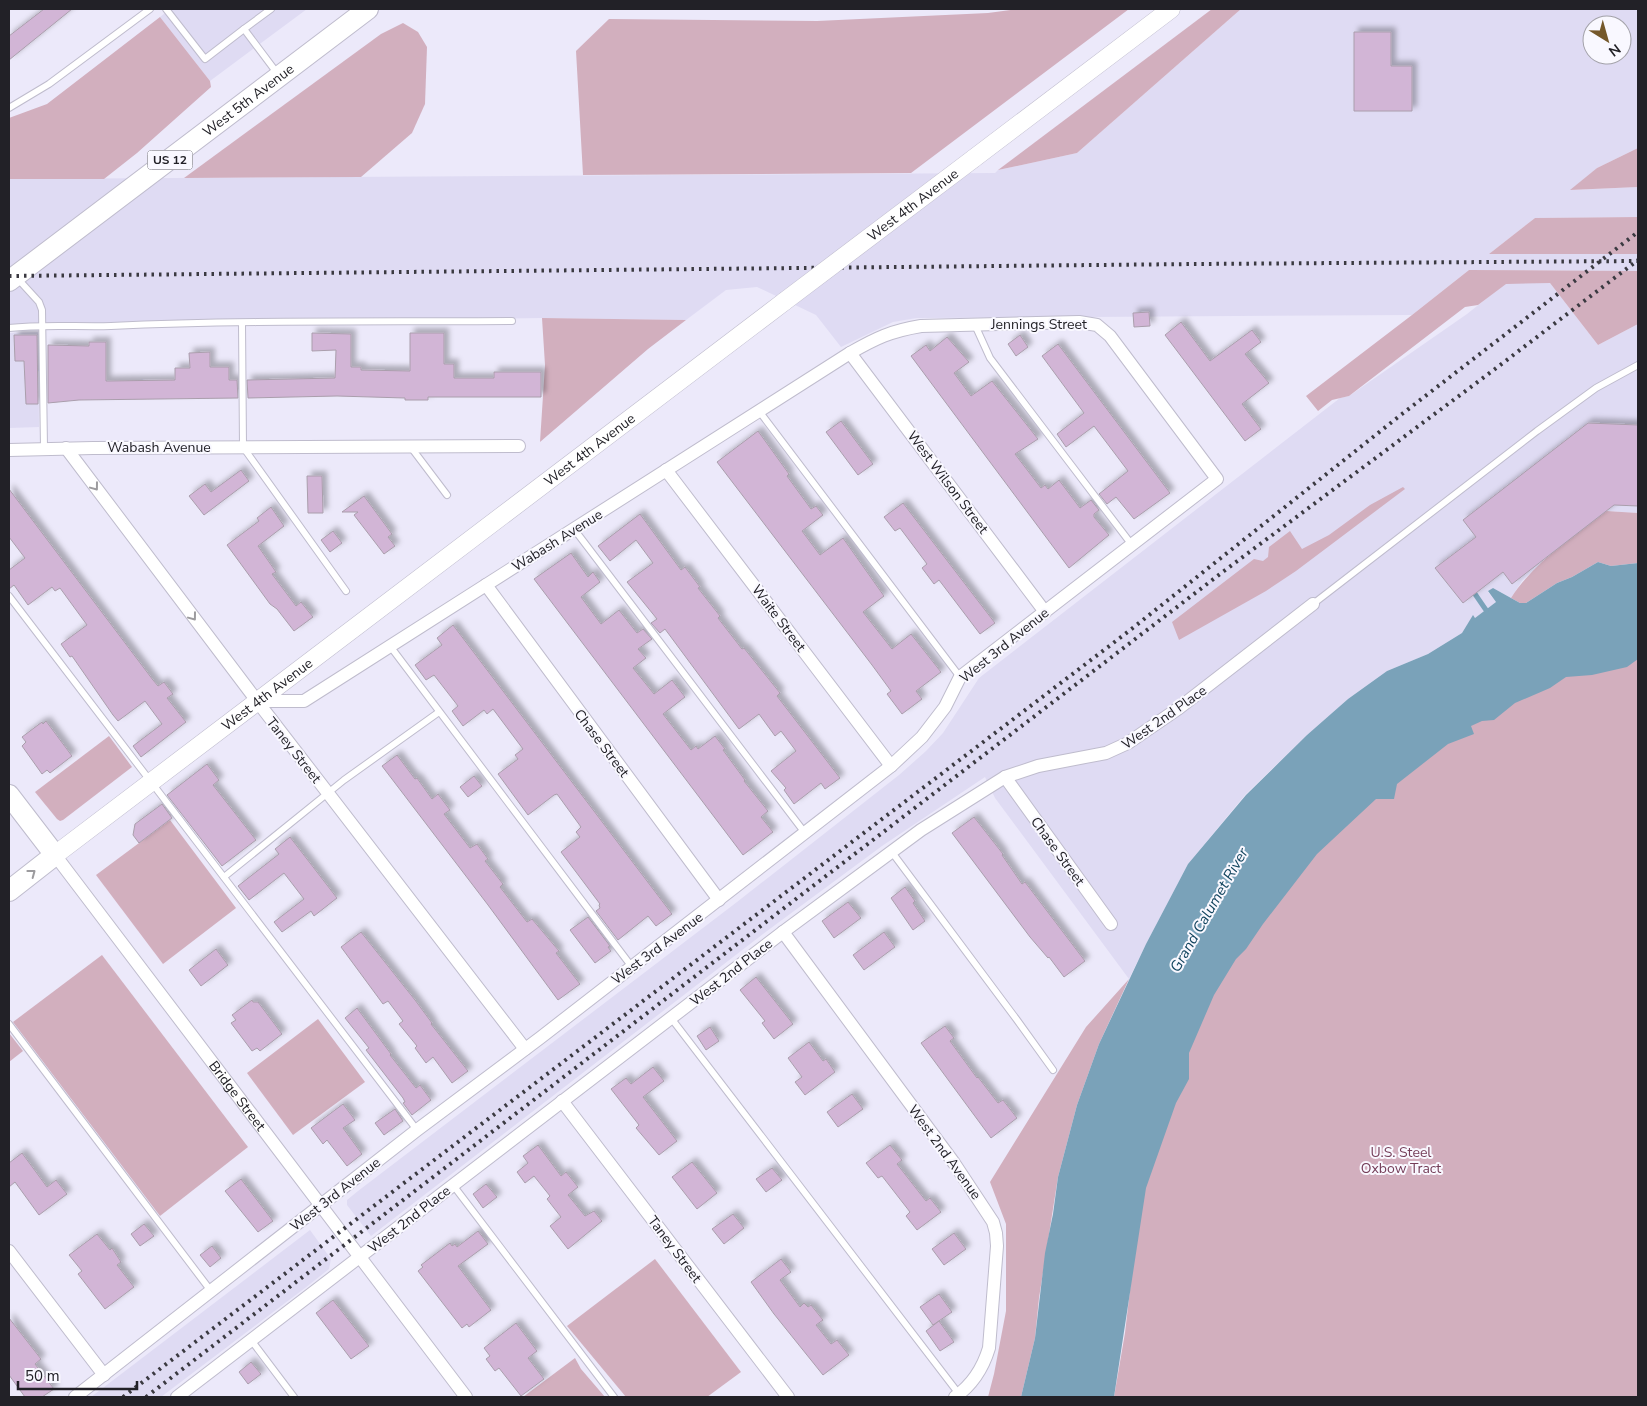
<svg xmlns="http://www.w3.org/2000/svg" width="1647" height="1406" font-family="'Nunito Sans',sans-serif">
	<defs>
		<filter id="shadow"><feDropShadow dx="4.5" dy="-4.5" stdDeviation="2.5" flood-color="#0004"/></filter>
	</defs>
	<rect width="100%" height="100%" fill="#ece9fa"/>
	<g fill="#dfdbf3" fill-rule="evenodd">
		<path d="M170,9H307L210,81L160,17Z"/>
		<path d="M1241,9H1638V148L1597,168L1571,190L1638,187V217L1535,218L1489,254H1638V271L1469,270L1412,315L917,318L893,322L841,347L816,315L757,287L726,290L686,320L542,318L9,326V179L995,173L998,170L1077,153ZM1592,25H1622V55H1592Z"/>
		<path d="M1506,283H1550L1598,345L1638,324V513L1606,511L1552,553L1522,581L1511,598L1493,588L1488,592L1496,602L1475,618L1473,616L1462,633L1428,654L1387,671L1348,699L1307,735L1245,795L1188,864L1146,944L1129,979L995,798L985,777L882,846L767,931L371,1236L347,1205V1200L358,1191L737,902L899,775L926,751L943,733L979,678L1340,398L1349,396L1467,314Z"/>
		<path d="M38,332L39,427L9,428V333Z"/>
		<path d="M310,1230L331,1259L329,1269L305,1288L161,1397H91Z"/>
	</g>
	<g fill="#d2afbe">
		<path d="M1018,9H1129L911,173L583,175L576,51L609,19L817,21L988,13Z"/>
		<path d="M1212,9H1241L1077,153L998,170Z"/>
		<path d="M160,17L210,81L211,87L137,153L104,179H9V118L47,104Z"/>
		<path d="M403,23L418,32L427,47L425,104L412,133L361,177L184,178L381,34Z"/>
		<path d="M1638,148V187L1570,190L1597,168Z"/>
		<path d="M1638,217V254H1489L1535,218Z"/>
		<path d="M1469,270L1638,271V324L1598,345L1550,283L1506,284L1478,305L1465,307L1349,396L1332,400L1318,411L1306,396L1412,315Z"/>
		<path d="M542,318L686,320L648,349L540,442L545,365Z"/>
		<path d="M1403,487L1405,489L1296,571L1266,591L1179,640L1172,622L1254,559L1263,561L1268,557L1269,547L1290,531L1302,549L1329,535L1370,505Z"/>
		<path d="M1606,511L1638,513V563L1611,566L1598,562L1572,577L1557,583L1526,603H1520L1511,598C1534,562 1573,537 1606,511Z"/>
		<path d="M1638,641V1397H1114L1125,1333L1142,1187L1181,1069L1209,995L1328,830L1513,681Z"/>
		<path d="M109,736L132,767L63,820L60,821L57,819L35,792Z"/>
		<path d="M170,820L236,908L163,964L96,875Z"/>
		<path d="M102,955L248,1147L160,1216L13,1022Z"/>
		<path d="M1129,979L1099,1044L1077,1105L1058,1177L1039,1298L1035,1338L1021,1397H988L994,1374L1006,1311V1224L990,1182L1086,1027Z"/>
		<path d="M318,1019L365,1082L293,1135L247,1073Z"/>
		<path d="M9,1033L23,1051L9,1062Z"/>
		<path d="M655,1259L741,1372L707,1397H626L567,1326Z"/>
		<path d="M575,1358L581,1369L605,1397H523Z"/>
	</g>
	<path fill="#7aa2b9" d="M1598,562L1611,566L1638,563V659L1627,667L1592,675L1566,677L1550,688L1515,703L1494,720L1482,721L1471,726L1474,734L1448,744L1397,784L1394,799H1376L1317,854L1263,924L1246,949L1236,959L1214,995L1189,1053V1079L1176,1103L1146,1188L1114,1397H1021L1035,1338L1045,1253L1053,1214L1058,1177L1077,1105L1099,1044L1146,944L1188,864L1246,795L1307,735L1348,699L1387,671L1428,654L1462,633L1473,615L1475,618L1496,602L1488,591L1493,588L1520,603H1526L1557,583L1572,577Z"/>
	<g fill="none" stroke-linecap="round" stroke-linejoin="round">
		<path stroke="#7aa2b9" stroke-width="5" d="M1475,594L1486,610"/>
	</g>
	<g fill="#d2b5d6" stroke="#aa9eac" filter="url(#shadow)">
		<path d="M44,9H72L9,60V36Z"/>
		<path d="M1354,32H1391V66H1412V111H1354Z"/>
		<path d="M1149,312L1150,326L1134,327L1133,313Z"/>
		<path d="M1181,322L1210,361L1252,330L1261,342L1245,354L1269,383L1242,404L1261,429L1245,441L1165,335Z"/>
		<path d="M312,333L351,334V367H361V370L410,371V333H444V364H454V378H494V372H541V397H428V400H405V398L337,396L248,398L247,380L335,378L336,350L312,351Z"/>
		<path d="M14,335H37L38,404H26L24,361H15Z"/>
		<path d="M1020,335L1028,347L1016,356L1008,344Z"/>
		<path d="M947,337L969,362L954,373L971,396L992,381L1038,439L1015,454L1041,488L1045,485L1048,489L1059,480L1080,508L1091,500L1099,510L1094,514V517L1109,535L1069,568L911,356L926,345L930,351Z"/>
		<path d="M89,342H106V381H108L175,380V368H190L189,353L210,352V367H229V380H237L238,398L79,400L48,403V345L89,346Z"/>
		<path d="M1058,344L1170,493L1134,519L1116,497L1107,504L1099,494L1128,471L1094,426L1066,447L1057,434L1084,413L1042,356Z"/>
		<path d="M841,421L873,464L858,475L826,432Z"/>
		<path d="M1588,423L1638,425V506L1614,505L1512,584L1503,572L1463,603L1435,568L1476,537L1463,520Z"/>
		<path d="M758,431L789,474L787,476L811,509L816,506L823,515L802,531L820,555L843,538L884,596L863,612L892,649L911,634L941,672L916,691L922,699L902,714L887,694L891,691L872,665L717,462Z"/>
		<path d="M241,470L249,481L204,515L189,496L205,484L211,492Z"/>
		<path d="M307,476H322L323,513H308Z"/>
		<path d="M9,489L153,680L158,686L164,682L173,694L167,698L186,722L141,757L133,746L162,724L145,701L118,721L113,715L72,656L70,657L61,644L87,625L60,588L55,591L52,587L28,605L14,585L9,589V570L25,558L9,537Z"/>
		<path d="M364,496L392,534L388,537L395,546L384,554L354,515L358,512H342Z"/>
		<path d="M903,503L995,623L980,634L939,580L934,584L922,568L927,564L900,528L895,531L884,517Z"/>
		<path d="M271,507L284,526L258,546L276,572L272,574L296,606L301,602L313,617L294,631L277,609L270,604L227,545L259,521L257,518Z"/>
		<path d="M640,514L681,570L685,567L700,587L698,588L720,616L718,618L742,649L744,648L780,693L777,696L840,778L825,789L821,783L794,804L784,790L786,788L771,771L796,751L781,731L775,736L759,714L739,729L665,629L660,633L651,623L657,619L627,582L653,563L636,540L610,561L598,546Z"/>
		<path d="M333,531L342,543L330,552L321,540Z"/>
		<path d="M571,553L588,577L593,572L600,582L581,597L601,624L619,610L637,633L643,629L652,639L638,649L646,658L633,668L654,694L672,680L685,697L663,714L691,750L696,746L698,749L715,736L725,749L723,750L745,780L744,781L768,811L761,817L773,832L743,855L534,579Z"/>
		<path d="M453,625L672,914L656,926L648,916L618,940L596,911L600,908L599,905L600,904L561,852L580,837L576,832L581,827L557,794L554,795L528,815L498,774L518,759L515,755L523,749L493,709L487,714L484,710L463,726L452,711L458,706L434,675L426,680L415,665L442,645L437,638Z"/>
		<path d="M46,721L72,756L50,773L47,770L42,774L22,746L26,742L22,737L42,722L43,724Z"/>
		<path d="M397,755L415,779L417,778L432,799L438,794L450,810L444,814L470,848L477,844L488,859L485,861L503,884L500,887L527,922L532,919L559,951L556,953L580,984L558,1000L488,905L382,766Z"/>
		<path d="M207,764L219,780L213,785L256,840L222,866L167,795Z"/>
		<path d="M474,776L482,786L468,797L460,787Z"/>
		<path d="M162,804L172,818L139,843L133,835L135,824Z"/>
		<path d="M974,817L1003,854L1002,855L1022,884L1025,882L1085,961L1064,977L1049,957L1048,958L1030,937L952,833Z"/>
		<path d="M290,837L337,898L314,916L311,911L282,932L274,922L304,899L284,873L249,900L238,886L279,854L275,849Z"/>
		<path d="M905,887L915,901L913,903L925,921L913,930L891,898Z"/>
		<path d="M848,902L861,918L834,938L822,921Z"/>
		<path d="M588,917L610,946L608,947L611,951L595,963L570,930Z"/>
		<path d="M361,932L415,1000L432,1023L431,1024L468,1071L452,1083L433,1057L426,1063L415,1048L417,1046L399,1024L403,1021L388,1001L383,1004L341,947Z"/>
		<path d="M884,932L895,947L864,970L853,955Z"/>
		<path d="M216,949L228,965L201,986L189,970Z"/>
		<path d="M756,977L793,1024L774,1039L762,1023L765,1021L740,990Z"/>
		<path d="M252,1000L253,1002H258L282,1034L260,1051L257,1048L252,1051L231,1023L236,1020L232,1015Z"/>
		<path d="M357,1008L391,1054L390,1055L416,1088L420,1085L431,1100L412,1115L403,1103L405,1102L403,1098L366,1050L369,1048L345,1018Z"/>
		<path d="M945,1026L954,1038L950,1041L977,1078L978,1077L998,1103L1003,1100L1017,1118L991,1138L921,1043Z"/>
		<path d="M710,1027L719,1041L706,1050L697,1036Z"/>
		<path d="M809,1042L823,1061L826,1059L835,1072L805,1095L795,1082L802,1077L788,1058Z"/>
		<path d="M653,1067L664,1081L643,1097L677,1141L659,1155L636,1128L639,1125L611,1089L626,1078L631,1084Z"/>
		<path d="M852,1094L863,1109L838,1127L827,1112Z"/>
		<path d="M343,1104L355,1120L343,1128L362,1154L347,1166L327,1140L323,1144L311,1128Z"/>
		<path d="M395,1109L403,1121L384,1135L375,1123Z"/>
		<path d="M538,1145L561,1176L566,1172L578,1187L568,1195L585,1216L594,1211L602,1221L568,1249L550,1226L561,1217L547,1199L550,1196L534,1176L525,1183L517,1172L528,1163L523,1156Z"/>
		<path d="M890,1145L902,1160L897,1164L926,1201L930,1198L941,1212L917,1230L906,1216L910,1212L882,1176L878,1178L866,1163Z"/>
		<path d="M22,1153L47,1187L56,1180L67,1194L39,1215L15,1182L9,1187V1163Z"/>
		<path d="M692,1162L717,1193L697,1209L672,1177Z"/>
		<path d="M772,1168L782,1180L766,1192L756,1179Z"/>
		<path d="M241,1179L273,1221L258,1232L225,1191Z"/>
		<path d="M486,1184L497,1197L483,1208L473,1194Z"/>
		<path d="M733,1214L744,1228L724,1244L712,1229Z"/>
		<path d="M144,1224L154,1236L140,1246L131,1234Z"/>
		<path d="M478,1231L488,1244L458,1266L491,1310L469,1327L467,1324L462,1328L418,1271L423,1267L421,1265L450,1243L452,1246L455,1244L457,1247Z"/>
		<path d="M954,1233L966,1249L944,1265L932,1249Z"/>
		<path d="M97,1234L110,1250L112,1248L121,1262L117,1265L134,1287L105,1309L78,1274L82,1271L69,1255Z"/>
		<path d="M212,1246L221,1258L210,1267L200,1255Z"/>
		<path d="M781,1259L791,1272L780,1280L800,1307L804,1303L808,1307L811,1305L823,1320L816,1325L831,1344L837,1340L849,1355L823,1375L774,1314L751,1282Z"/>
		<path d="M939,1294L952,1312L933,1325L920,1307Z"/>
		<path d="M333,1300L369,1346L351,1359L316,1313Z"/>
		<path d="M9,1318L41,1359L35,1364L54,1389L42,1397H25L9,1375Z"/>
		<path d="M939,1321L954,1342L940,1351L926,1331Z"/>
		<path d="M516,1323L537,1351L528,1358L544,1379L521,1396L499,1368L495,1371L486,1359L490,1356L484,1348Z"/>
		<path d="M251,1362L261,1374L248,1384L239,1372Z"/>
	</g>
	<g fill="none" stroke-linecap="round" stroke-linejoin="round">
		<defs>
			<g id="lane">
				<path d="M166,9L205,59L244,29"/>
				<path d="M271,9L244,29L277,73"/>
				<path d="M9,108L49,84L150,9"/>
				<path d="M18,279L39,302L42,310L44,448"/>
				<path d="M242,323L243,447L346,591"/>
				<path d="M975,325L990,358L1132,545"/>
				<path d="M9,328C43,324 77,327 111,326C244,320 378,322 512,321"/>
				<path d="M759,411L960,677"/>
				<path d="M410,446L447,495"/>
				<path d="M574,529L805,833"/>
				<path d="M9,596L417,1130"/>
				<path d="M1313,604L1537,431L1596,388L1638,365"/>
				<path d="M390,646L632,967"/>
				<path d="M891,851L1017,1020L1053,1070"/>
				<path d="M224,877L344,780L439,712"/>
				<path d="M671,1018L959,1394"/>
				<path d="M9,1024L211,1291"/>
				<path d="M453,1185L614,1397"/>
				<path d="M251,1340L294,1397"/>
			</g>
			<g id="street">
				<path d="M850,353L1045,612"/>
				<path d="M66,448L257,701L525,1049"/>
				<path d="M9,450L93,448L519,446"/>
				<path d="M666,470L891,766"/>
				<path d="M486,585L719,900"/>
				<path d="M1005,777L1111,924"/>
				<path id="s1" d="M55,855L466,1397"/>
				<path d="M783,932L954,1163L993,1222L996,1233L997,1246L989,1348C983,1368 972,1385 955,1397"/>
				<path d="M562,1101L788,1397"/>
				<path d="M9,1251L104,1375"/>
				<path d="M75,1397L417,1130L540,1038L891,766L922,737L945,707L960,677L1217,479L1110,336L1097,325L1079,322L921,326C891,331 876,338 850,353L304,701H257"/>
				<path d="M177,1397L783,932L921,830L1005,777L1038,766L1106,753L1128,743L1179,708L1313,604"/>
			</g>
			<g id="secondary">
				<path d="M973,159L1171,9"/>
				<path id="s2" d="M55,855L785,301"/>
			</g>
			<g id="primary">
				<path id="s3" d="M9,281L368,9"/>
				<path d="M9,795L55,855L9,891"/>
			</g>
		</defs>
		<use href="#lane" stroke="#bfbccd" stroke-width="8"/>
		<use href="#street" stroke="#bfbccd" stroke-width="14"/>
		<use href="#secondary" stroke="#bfbccd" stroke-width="19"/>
		<use href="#primary" stroke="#bfbccd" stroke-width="22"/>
		<use href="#lane" stroke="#fff" stroke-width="6"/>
		<use href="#street" stroke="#fff" stroke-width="12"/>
		<use href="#secondary" stroke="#fff" stroke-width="18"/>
		<use href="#primary" stroke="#fff" stroke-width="20"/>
		<g stroke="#3a3940" stroke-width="4" stroke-dasharray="2.5 5" stroke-linecap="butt">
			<path d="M9,276L1194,264L1638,261"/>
			<path d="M123,1397L1129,631L1402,414L1638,232"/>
			<path d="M146,1397L1224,571L1495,369L1638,260"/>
		</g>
		<defs>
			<g id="secondary-bridge">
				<path id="s4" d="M785,301L973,159"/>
			</g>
		</defs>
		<use href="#secondary-bridge" stroke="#bfbccd" stroke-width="19" stroke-linecap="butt"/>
		<use href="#secondary-bridge" stroke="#fff" stroke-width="18"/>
	</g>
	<defs><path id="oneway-chevron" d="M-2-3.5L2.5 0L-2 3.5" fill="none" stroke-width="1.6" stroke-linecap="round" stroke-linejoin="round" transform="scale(1.25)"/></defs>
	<g stroke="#9c9b9e">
		<use href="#oneway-chevron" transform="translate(95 487) rotate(53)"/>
		<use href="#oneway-chevron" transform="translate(193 617) rotate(53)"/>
		<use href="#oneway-chevron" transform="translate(32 873) rotate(-37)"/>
	</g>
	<g text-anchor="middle" stroke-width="4" stroke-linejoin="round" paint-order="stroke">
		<rect fill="#f9f8ff" stroke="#626268" stroke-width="1" x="147.5" y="150.5" width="45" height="19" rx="4"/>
		<g font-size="12" font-weight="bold" fill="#222127">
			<text x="170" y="164">US 12</text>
		</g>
		<g font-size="14" fill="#222127" stroke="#f9f8ff">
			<text dy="5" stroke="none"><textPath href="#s3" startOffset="300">West 5th Avenue</textPath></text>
			<text dy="5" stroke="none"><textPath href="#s4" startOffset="160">West 4th Avenue</textPath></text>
			<text x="1039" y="329">Jennings Street</text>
			<text x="159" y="452">Wabash Avenue</text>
			<text dy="5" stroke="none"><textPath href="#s2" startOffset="671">West 4th Avenue</textPath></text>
			<text transform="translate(948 482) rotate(53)" y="5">West Wilson Street</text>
			<text transform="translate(557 540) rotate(-32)" y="5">Wabash Avenue</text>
			<text transform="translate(779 618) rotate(53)" y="5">Waite Street</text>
			<text transform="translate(1004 645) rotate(-39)" y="5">West 3rd Avenue</text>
			<text dy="5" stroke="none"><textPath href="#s2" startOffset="266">West 4th Avenue</textPath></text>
			<text transform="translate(1164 717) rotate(-35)" y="5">West 2nd Place</text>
			<text transform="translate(602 743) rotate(53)" y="5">Chase Street</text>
			<text transform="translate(294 750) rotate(52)" y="5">Taney Street</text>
			<text transform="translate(1058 851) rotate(54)" y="5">Chase Street</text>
			<text transform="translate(657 948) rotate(-37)" y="5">West 3rd Avenue</text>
			<text transform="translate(731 972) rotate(-38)" y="5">West 2nd Place</text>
			<text dy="5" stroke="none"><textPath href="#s1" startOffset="302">Bridge Street</textPath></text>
			<text transform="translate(945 1152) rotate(54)" y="5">West 2nd Avenue</text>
			<text transform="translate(335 1194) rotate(-38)" y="5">West 3rd Avenue</text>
			<text transform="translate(409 1219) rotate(-38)" y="5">West 2nd Place</text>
			<text transform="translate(675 1249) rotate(53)" y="5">Taney Street</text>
		</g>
		<g font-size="14" fill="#743d58" stroke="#f9f8ff">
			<text x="1401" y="1157">U.S. Steel<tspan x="1401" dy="16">Oxbow Tract</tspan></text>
		</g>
		<g font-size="15" font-style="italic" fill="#12455f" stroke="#f9f8ff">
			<text transform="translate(1209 910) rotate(-60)" y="5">Grand Calumet River</text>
		</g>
	</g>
	<rect width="1647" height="1406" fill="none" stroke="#222127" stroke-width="20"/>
	<g transform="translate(1607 40) rotate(143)"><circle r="24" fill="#f9f8ff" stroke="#a3a2a9"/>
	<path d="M0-4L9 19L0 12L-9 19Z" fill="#75582b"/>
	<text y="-8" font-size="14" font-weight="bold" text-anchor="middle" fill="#222127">N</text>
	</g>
	<path d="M18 1381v8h119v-8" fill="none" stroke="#222127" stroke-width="2.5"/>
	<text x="25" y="1381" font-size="15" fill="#222127" stroke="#f9f8ff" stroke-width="4" paint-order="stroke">50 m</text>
</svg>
